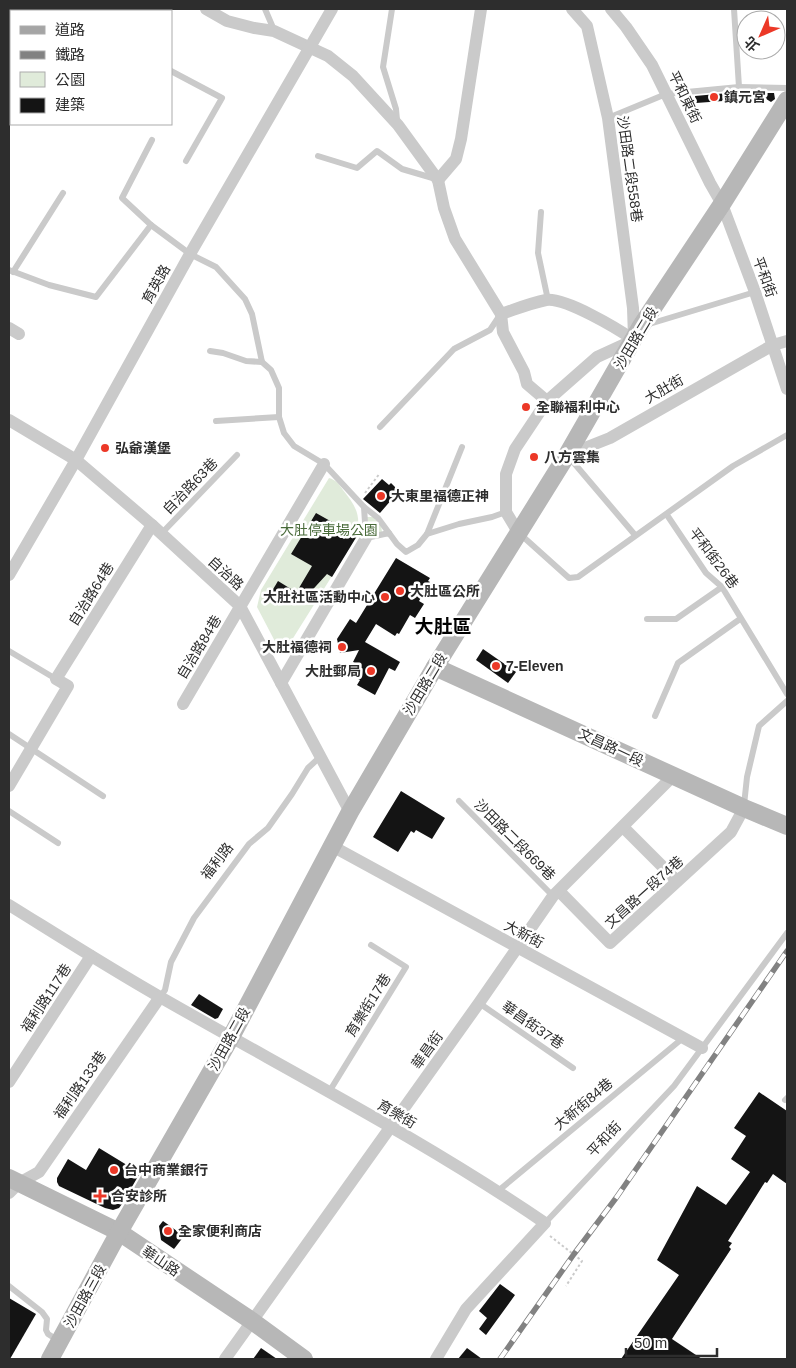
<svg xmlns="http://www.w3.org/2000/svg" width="796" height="1368" font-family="Helvetica,'Noto Sans TC',sans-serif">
	<rect width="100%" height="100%" fill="#fff"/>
	<g fill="#e0ebda">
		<path d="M329,478C336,480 339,484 343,490C356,506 361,515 357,536L285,651H280L257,607L261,590Z"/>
		<path d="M367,517H373L381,525L382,532L369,533Z"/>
	</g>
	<g fill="#141414">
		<path d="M739,92H750V99L696,103L695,96Z"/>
		<path d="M766,93H774L775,99L771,102L763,97Z"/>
		<path d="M382,479L389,485L391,483L399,491L380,513L363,499Z"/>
		<path d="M316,513L357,536L332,577L327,574L305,598L296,593L312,566L291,554Z"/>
		<path d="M396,558L430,578L428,581L430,582L419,601L424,604L415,618L410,615L399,634L397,633L395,636L376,624L365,642L400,662L395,671L389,668L375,695L357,685L360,680L358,679L359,676L354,673L358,665L353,662L359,650L340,653L337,639L350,619L356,623Z"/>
		<path d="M278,581L291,589L283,604L269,596Z"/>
		<path d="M483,649L516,672L508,683L476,660Z"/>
		<path d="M401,791L445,818L432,839L416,830L414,833L411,831L398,852L373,837Z"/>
		<path d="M199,994L223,1009L218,1018L215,1019L191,1005Z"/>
		<path d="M759,1092L787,1111V1184L773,1174L767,1183L765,1182L728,1241L732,1243L729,1247L731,1249L672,1339L702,1359H621L679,1275L657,1260L697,1186L726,1205L750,1172L731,1159L746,1136L734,1128Z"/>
		<path d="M99,1148L140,1173L122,1204L119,1208L113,1210L105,1208L59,1186L57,1182V1178L68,1159L86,1170Z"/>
		<path d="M163,1221L184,1236L174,1249L161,1240L159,1226Z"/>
		<path d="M500,1284L515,1295L486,1335L479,1329L487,1318L479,1311Z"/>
		<path d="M9,1298L36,1314L10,1359H9Z"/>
		<path d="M261,1348L277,1359H253Z"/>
		<path d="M467,1348L482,1359H458Z"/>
	</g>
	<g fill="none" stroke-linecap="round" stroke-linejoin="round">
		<g stroke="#cacaca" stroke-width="2" stroke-dasharray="2.5 2.5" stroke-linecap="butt">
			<path d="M365,493L380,473"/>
			<path d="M550,1236L582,1261L566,1286"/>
		</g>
		<g stroke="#cacaca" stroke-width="6">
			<path d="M265,9L274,30"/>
			<path d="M392,9L383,67L396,109L397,120"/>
			<path d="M734,9L739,87"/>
			<path d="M171,71L222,98L186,161"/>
			<path d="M608,118L666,94L739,87L787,88"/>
			<path d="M152,140L122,198L151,225L190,254L216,267L245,299L252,314L262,362L271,370L279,388V417L284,433L294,446L324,464L364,507L366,538L389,533L397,544L406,552L418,545L427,534L459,524L492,517L506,512"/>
			<path d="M318,156L357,168L377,151L402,169L436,179"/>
			<path d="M541,212L538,253L548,300"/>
			<path d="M9,270L49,285L96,297L151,225"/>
			<path d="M13,272L63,193"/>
			<path d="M646,325L755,292"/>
			<path d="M210,351L223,353L246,361L262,362"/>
			<path d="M216,421L279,417"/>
			<path d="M380,427L454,349L490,330L500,315"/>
			<path d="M568,456L635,535"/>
			<path d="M364,507L378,518L389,533"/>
			<path d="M667,515L706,573L722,587L787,694"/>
			<path d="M161,534L237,455"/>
			<path d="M427,534L462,447"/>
			<path d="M520,534L569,578L578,577L733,466L787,435"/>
			<path d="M647,619H676L722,587"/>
			<path d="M9,651L56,679"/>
			<path d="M655,716L678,663L740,619"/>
			<path d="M9,734L103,796"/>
			<path d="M459,801L553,896"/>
			<path d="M744,805L747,777L759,726L787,701"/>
			<path d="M9,811L58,843"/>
			<path d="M160,997L165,990L171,962L194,918L249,844L268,828L292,794L308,768L320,757"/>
			<path d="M479,1003L573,1068"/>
			<path d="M329,1092L406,967L371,945"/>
			<path d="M785,1100L787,1098"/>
			<path d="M498,1191L683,1038"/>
			<path d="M545,1223L674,1086L787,933"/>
			<path d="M9,1286L42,1312L47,1319L46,1330L48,1334L59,1341"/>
		</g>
		<g stroke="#cacaca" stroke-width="12">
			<path d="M206,9L227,21L254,28L274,31L328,56L353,76L398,125L438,180L444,208L455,239L501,314L503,332L524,372L527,384L547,401"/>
			<path d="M572,9L587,26L608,118L633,308L634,337"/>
			<path d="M611,9L626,27L652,65L710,183L722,204L755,292L787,389"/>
			<path d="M159,11L162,9"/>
			<path d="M438,180L456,159L461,139L481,9"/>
			<path d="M501,314C516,309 531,303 546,300C565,297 618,329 634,340"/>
			<path d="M9,328L19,334"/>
			<path d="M9,420L76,460L152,525L240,606L350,812"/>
			<path d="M567,455L610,438L773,345L787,341"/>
			<path d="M518,532L506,512V474L515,449L547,401L597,357L634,340"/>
			<path d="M9,575L76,460L190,254L332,9"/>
			<path d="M281,683L366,538"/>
			<path d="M183,704L324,464"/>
			<path d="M9,786L68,686L56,679L152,525"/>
			<path d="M623,827L677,881"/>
			<path d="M332,846L702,1048"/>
			<path d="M559,891L610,943L731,832L744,808"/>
			<path d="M9,905C59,936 109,968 160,997C289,1071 422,1139 545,1223L466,1309L436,1359"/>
			<path d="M9,1082L91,956"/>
			<path d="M9,1193L19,1183L39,1172L160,997"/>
			<path d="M225,1359L479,1003L553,896L673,776"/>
		</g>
		<g stroke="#b7b7b7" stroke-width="18">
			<path d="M435,667L744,808L787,826"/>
			<path d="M9,1178L119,1232L252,1321L304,1359"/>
			<path d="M50,1359L119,1232L231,1037L350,812L435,667L567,455L641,326L722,204L787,100"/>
		</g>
		<g stroke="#a5a5a5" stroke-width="19">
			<path d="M30,11L31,9"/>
			<path d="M51,11L52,9"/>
			<path d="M9,47L11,43"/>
			<path d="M9,82L11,77"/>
		</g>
		<defs>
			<path id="rail" d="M500,1359L574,1254L616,1198L787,951"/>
		</defs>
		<use href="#rail" stroke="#828282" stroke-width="5.5"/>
		<use href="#rail" stroke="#fff" stroke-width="4" stroke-dasharray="11" stroke-linecap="butt"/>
	</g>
	<g fill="#ec3827" stroke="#fff" stroke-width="2">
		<circle cx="714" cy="97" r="5"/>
		<circle cx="526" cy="407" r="5"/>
		<circle cx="105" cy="448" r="5"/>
		<circle cx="534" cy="457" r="5"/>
		<circle cx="381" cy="496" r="5"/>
		<circle cx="400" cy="591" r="5"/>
		<circle cx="385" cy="597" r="5"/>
		<circle cx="342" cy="647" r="5"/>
		<circle cx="496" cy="666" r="5"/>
		<circle cx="371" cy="671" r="5"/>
		<circle cx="114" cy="1170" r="5"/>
		<path d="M97.5 1188.5h5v5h5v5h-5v5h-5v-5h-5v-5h5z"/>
		<circle cx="168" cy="1231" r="5"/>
	</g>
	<g text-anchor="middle" stroke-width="5" stroke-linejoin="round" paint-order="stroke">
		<g font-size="14" fill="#2d2d2d" stroke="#fff">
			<text transform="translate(685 97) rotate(64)" y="5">平和東街</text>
			<text transform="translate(630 169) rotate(82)" y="5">沙田路二段558巷</text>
			<text transform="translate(765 277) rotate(70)" y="5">平和街</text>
			<text transform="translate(156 284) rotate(-61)" y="5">育英路</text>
			<text transform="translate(636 338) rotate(-59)" y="5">沙田路二段</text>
			<text transform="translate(664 389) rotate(-30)" y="5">大肚街</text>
			<text transform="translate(190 486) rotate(-46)" y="5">自治路63巷</text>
			<text transform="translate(714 558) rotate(53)" y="5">平和街26巷</text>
			<text transform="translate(226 573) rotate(42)" y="5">自治路</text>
			<text transform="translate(91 594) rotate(-58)" y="5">自治路64巷</text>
			<text transform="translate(199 647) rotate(-59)" y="5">自治路84巷</text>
			<text transform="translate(425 684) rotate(-59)" y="5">沙田路二段</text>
			<text transform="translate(611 747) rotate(25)" y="5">文昌路一段</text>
			<text transform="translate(515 840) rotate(45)" y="5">沙田路二段669巷</text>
			<text transform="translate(217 861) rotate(-52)" y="5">福利路</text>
			<text transform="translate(644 892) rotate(-42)" y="5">文昌路一段74巷</text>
			<text transform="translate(524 934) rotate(28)" y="5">大新街</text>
			<text transform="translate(46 998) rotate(-57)" y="5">福利路117巷</text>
			<text transform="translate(368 1005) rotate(-58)" y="5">育樂街17巷</text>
			<text transform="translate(533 1025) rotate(35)" y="5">華昌街37巷</text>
			<text transform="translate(229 1039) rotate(-61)" y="5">沙田路二段</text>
			<text transform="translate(427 1050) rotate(-54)" y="5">華昌街</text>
			<text transform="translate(80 1085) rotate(-55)" y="5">福利路133巷</text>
			<text transform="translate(583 1104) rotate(-40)" y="5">大新街84巷</text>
			<text transform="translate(397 1114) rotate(30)" y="5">育樂街</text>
			<text transform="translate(604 1139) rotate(-47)" y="5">平和街</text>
			<text transform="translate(161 1261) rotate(34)" y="5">華山路</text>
			<text transform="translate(85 1296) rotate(-61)" y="5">沙田路三段</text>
		</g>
		<g font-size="14" font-weight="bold" fill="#2d2d2d" stroke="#fff" text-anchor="start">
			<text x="724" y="102">鎮元宮</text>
			<text x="536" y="412">全聯福利中心</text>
			<text x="115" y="453">弘爺漢堡</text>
			<text x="544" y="462">八方雲集</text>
			<text x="391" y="501">大東里福德正神</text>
			<text x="410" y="596">大肚區公所</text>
			<text x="375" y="602" text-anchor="end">大肚社區活動中心</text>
			<text x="332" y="652" text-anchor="end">大肚福德祠</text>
			<text x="506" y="671">7-Eleven</text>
			<text x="361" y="676" text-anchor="end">大肚郵局</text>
			<text x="124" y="1175">台中商業銀行</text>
			<text x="111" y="1201">合安診所</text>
			<text x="178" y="1236">全家便利商店</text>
		</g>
		<g font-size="14" fill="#486a39" stroke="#fff">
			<text x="329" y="535">大肚停車場公園</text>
		</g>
		<g font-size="19" font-weight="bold" fill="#000" stroke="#fff">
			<text x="443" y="633">大肚區</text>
		</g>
	</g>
	<rect width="796" height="1368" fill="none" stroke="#2d2d2d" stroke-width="20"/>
	<rect x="10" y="10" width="162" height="115" fill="#ffffff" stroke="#ababab"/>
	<rect x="20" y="26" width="25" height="8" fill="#a5a5a5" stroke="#ababab"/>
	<text x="55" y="35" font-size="15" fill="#2d2d2d">道路</text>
	<rect x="20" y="51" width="25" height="8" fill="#828282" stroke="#ababab"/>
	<text x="55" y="60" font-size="15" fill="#2d2d2d">鐵路</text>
	<rect x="20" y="72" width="25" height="15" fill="#e0ebda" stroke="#ababab"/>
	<text x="55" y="85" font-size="15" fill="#2d2d2d">公園</text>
	<rect x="20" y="98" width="25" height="15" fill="#141414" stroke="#ababab"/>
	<text x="55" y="110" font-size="15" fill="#2d2d2d">建築</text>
	<g transform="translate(761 35) rotate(225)"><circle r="24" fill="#ffffff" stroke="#ababab"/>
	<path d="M0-4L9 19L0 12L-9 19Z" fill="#ec3827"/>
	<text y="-8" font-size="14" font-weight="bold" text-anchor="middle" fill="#2d2d2d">北</text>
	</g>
	<path d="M626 1348v8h91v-8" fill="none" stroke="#2d2d2d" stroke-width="2.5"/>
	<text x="634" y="1348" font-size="15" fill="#2d2d2d" stroke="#ffffff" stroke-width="4" paint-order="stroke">50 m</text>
</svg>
